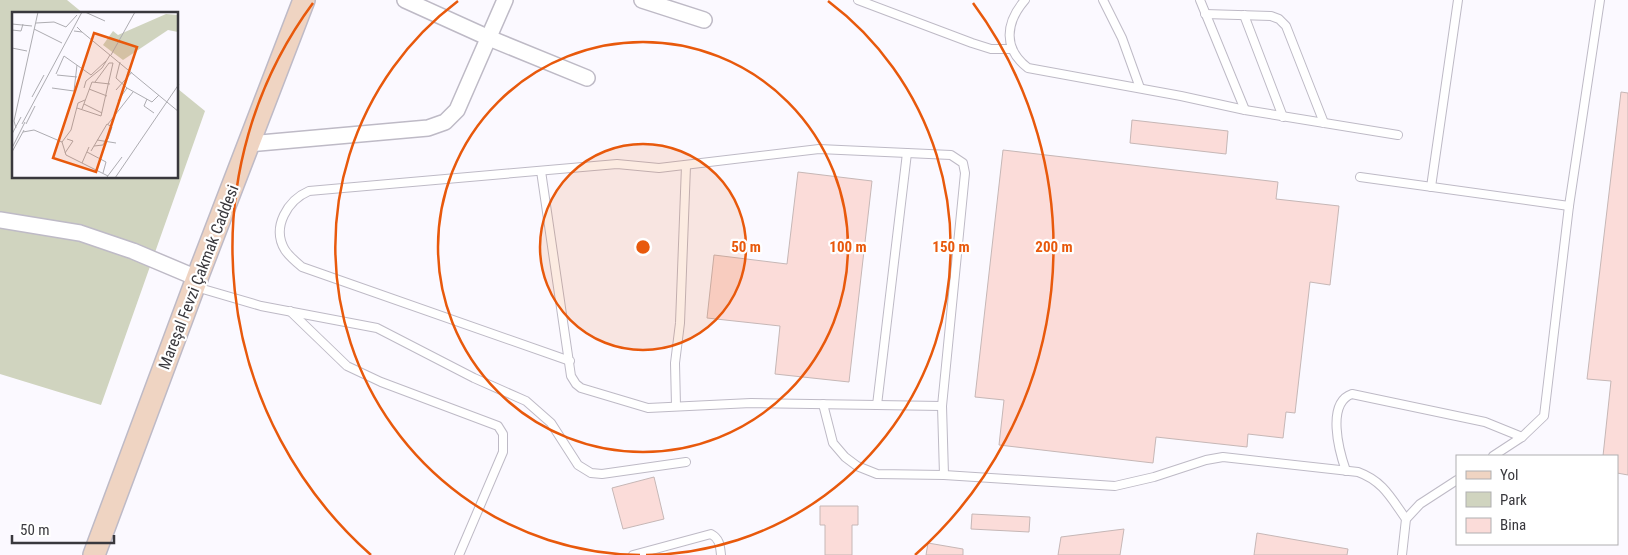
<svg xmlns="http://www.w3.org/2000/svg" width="1628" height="555" font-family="'Roboto Condensed',sans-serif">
	<rect width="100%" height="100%" fill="#fbf9ff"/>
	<path fill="#d0d4bf" d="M0,0H67L84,14H14V178H178V89L205,111L101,405L0,374Z"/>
	<g fill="#fbdcd9" stroke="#c6b7b6">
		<path d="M1621,92L1628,93V475L1617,473V456H1603L1611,381L1587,379Z"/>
		<path d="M1132,120L1228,131L1226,154L1130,143Z"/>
		<path d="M1003,150L1278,182L1276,199L1339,206L1330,285L1310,282L1295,413L1286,412L1283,438L1248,434L1247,447L1156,437L1153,463L999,445L1004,400L975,397Z"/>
		<path d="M798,172L872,181L849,382L775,374L780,326L707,318L714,255L787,264Z"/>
		<path d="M654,477L664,519L623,529L612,488Z"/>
		<path d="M820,506H858V525H852V555H825V525H820Z"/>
		<path d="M972,514L1030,517L1029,532L971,529Z"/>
		<path d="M1124,529L1120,555H1058L1061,537Z"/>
		<path d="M1257,533L1348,549L1347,555H1254Z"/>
		<path d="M928,543L963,549V555H926Z"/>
	</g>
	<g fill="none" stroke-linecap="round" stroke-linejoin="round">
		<defs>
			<g id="lane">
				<path d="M858,0L972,43L991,49H1012"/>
				<path d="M1025,0C1005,23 1003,49 1028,68L1181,96L1245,110L1398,135"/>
				<path d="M1103,0L1122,38L1140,88"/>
				<path d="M1200,0L1245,110"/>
				<path d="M1205,14L1271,16L1279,19L1286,26L1324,123"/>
				<path d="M1244,15L1283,117"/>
				<path d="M541,171L571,376L576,384L581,388L648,408L751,403L942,406"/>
				<path d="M1360,177L1569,206"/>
				<path d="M1431,187L1458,0"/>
				<path d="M196,287L261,306L377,328L474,378L526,401L551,423L578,465L591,473L602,474L686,462"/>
				<path d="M290,311L347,366L381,382L498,426L503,434V452L459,555"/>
				<path d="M570,361L302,267C296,262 289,256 285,250C271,227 288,200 309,191L617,164L659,168L819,149L951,155L963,163L965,173L942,406L944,475"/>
				<path d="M823,404L833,443L845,457L857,466L877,474L944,475L1115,486L1154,477L1206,460L1223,457L1358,472C1383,481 1391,498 1406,519"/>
				<path d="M877,405L907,153"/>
				<path d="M676,406L675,363L680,323L686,166"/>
				<path d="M1493,456L1522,437L1544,416L1569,206L1600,0"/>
				<path d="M1346,471C1339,451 1326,403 1352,394L1485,422L1522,437"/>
				<path d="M633,555L711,534C720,539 720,546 721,555"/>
				<path d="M1402,555L1406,519L1420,504L1457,480"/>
			</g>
			<g id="street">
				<path d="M405,0L489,38L587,78"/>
				<path d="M642,0L704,20"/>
				<path d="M248,144L428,128L445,122L457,110L505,0"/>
				<path d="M0,220L80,233L133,251L197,278"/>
			</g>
			<path id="secondary" d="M94,555L199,273L304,0"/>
		</defs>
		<use href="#lane" stroke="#bebac6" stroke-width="10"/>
		<use href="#street" stroke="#bebac6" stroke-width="18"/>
		<use href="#secondary" stroke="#bebac6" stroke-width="24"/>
		<use href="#lane" stroke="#fff" stroke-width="8"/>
		<use href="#street" stroke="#fff" stroke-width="15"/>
		<use href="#secondary" stroke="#efd4c2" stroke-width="21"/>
	</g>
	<circle cx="643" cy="247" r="103" fill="#e8590c" fill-opacity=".12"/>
	<g fill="none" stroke="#e8590c" stroke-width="2.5">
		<circle cx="643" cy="247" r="103"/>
		<circle cx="643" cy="247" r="205"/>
		<path d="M640 555A308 308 0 0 1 458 1M828 1A308 308 0 0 1 646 555"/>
		<path d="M371 555A411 411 0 0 1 313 3M973 3A411 411 0 0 1 915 555"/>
	</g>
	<g text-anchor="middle" stroke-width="4.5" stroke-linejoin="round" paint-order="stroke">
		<g font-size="16" fill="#39383d" stroke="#fff">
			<text transform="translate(198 277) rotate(-69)" y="6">Mareşal Fevzi Çakmak Caddesi</text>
		</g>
	</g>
	<g transform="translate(12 12)">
		<rect width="166" height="166" fill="#fbf9ff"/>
		<path d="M154,2L166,3V20L156,18L111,48L91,33L101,19L106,23Z" fill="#d0d4bf"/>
		<path fill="none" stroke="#adacb1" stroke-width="1" d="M73,0L93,9M24,11L42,10L54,15L65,3M0,12L20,14M22,17L50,31M0,18L9,19L11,12M62,19L70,20L65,15M70,20L167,100M0,36L15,39M99,43L123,0M108,50L104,66L115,76L140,90L147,83M44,62L52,44L79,63L94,49M45,63L65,65M40,76L62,79L65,53M72,76L74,69L90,56L98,43M77,77L95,84M104,78L120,60M20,85L32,63M135,87L132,94L142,101M106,89L115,76M72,92L90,101M65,96L89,104L101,51H97L83,70M70,97L80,70L98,72M10,112L70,0M14,112L23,94M96,112L121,80M4,116L2,109L26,0M11,120L22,118L50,130L54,143L96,164M0,122L9,105M85,128L104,131M50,130L59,118L66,91L73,88M82,134L91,133L94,127M0,136L13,110M79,139L95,112L100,115L96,127M0,140L12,118M75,140L94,150L91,161M53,141L61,129L55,127M70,151L77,135M95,165L110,145M103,166L167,72"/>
		<path fill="#e8590c" fill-opacity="0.15" stroke="#e8590c" stroke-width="2.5" d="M82,21L125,35L84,160L41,146Z"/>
		<rect width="166" height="166" fill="none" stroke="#39383d" stroke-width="2.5"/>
	</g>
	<circle cx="643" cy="247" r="8" fill="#e8590c" stroke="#fff" stroke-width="2.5"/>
	<g font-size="15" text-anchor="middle" font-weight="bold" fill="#e8590c" stroke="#fff" stroke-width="4.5" stroke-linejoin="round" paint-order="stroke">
		<text x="746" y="252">50 m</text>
		<text x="848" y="252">100 m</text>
		<text x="951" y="252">150 m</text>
		<text x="1054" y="252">200 m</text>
	</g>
	<rect x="1456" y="455" width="162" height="90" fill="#ffffff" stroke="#b0afb1"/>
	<rect x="1466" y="471" width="25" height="8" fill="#efd4c2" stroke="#b0afb1"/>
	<text x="1500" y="480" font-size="15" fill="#39383d">Yol</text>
	<rect x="1466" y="492" width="25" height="15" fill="#d0d4bf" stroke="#b0afb1"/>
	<text x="1500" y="505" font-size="15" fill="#39383d">Park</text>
	<rect x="1466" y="518" width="25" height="15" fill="#fbdcd9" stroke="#b0afb1"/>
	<text x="1500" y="530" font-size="15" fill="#39383d">Bina</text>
	<path d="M12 535v8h102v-8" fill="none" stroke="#39383d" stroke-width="2.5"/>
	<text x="20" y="535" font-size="15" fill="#39383d" stroke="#ffffff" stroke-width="4" paint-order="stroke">50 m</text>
</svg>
